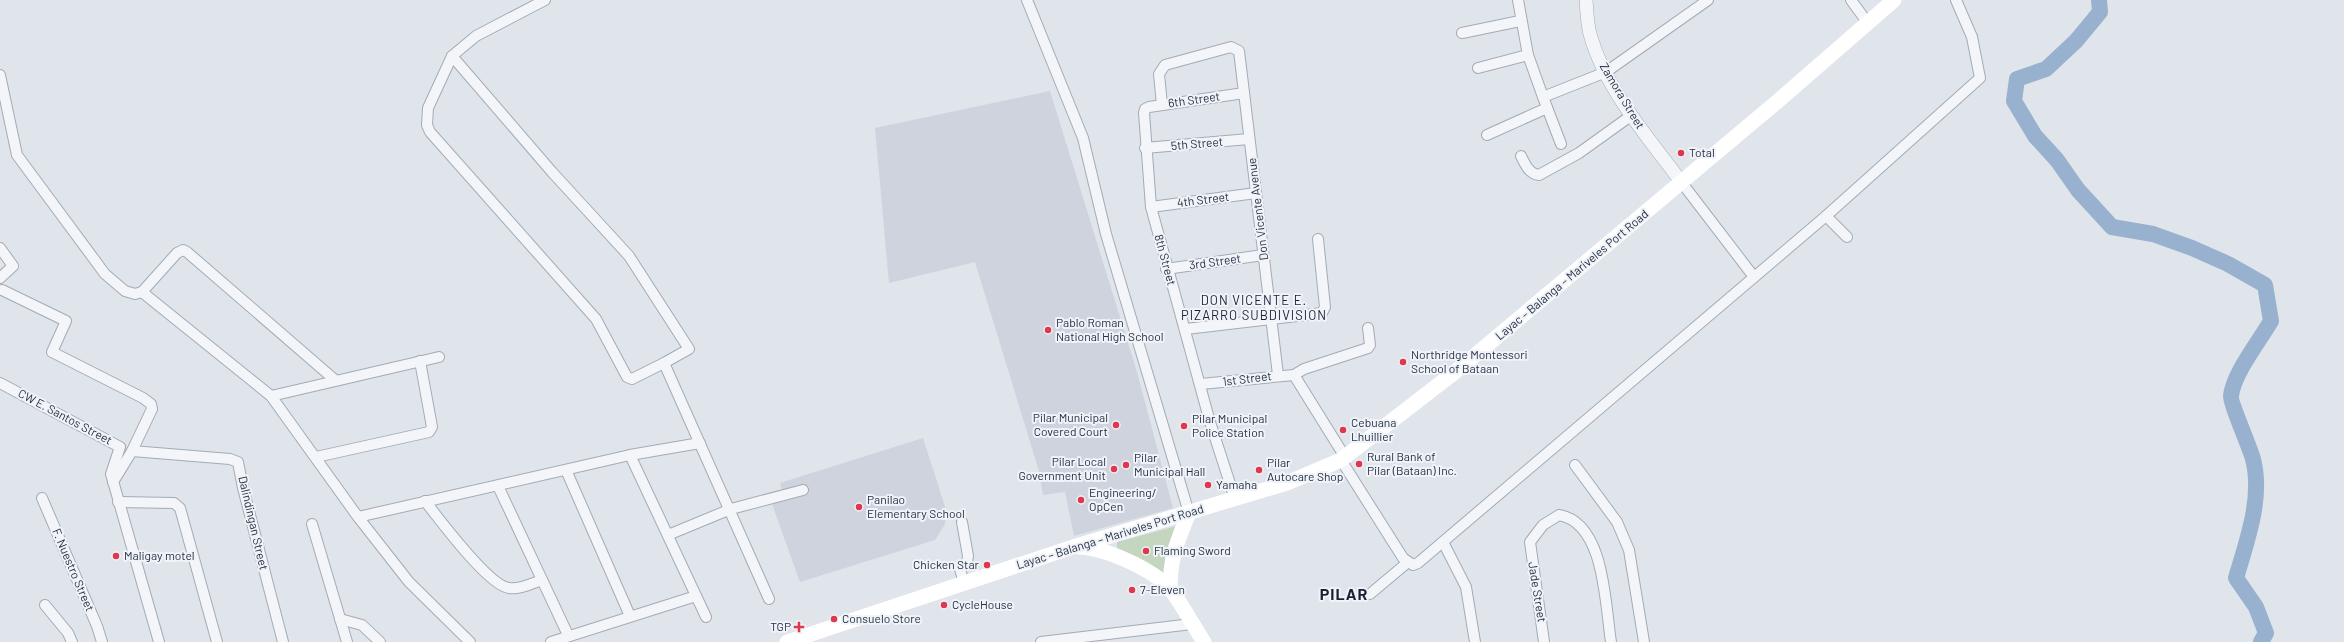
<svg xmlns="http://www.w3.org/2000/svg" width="2344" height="642" font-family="Barlow,sans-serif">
	<rect width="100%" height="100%" fill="#e0e4eb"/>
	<g fill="#ced3dd">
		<path d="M1050,91L1137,372L1173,508L1074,536L1065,492L1043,495L1039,471L975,262L889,283L875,128Z"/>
		<path d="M923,438L946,510L945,524L935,540L800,582L772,504L785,500L780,483Z"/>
	</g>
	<path fill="#c5d6c0" d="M1180,525L1165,555L1166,582L1117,550V542Z"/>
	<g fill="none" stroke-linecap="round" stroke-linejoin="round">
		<path stroke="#97b1cf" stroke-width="16" d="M2099,0L2100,12L2076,41L2046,69L2017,79L2014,101L2035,136L2057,160L2078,190L2112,227L2153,234L2192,248L2228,264L2265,285L2271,321C2260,340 2233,374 2231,396C2230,402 2250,448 2253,459C2263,498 2247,540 2236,578L2256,607L2266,633L2261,642"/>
		<defs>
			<g id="minor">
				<path d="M545,0L476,36L452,56L428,108L427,125L430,132L596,319L627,377L632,379L664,363L769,599"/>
				<path d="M1027,0L1083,138L1106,234L1189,513"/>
				<path d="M1518,0L1528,55L1543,97"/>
				<path d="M1851,0L1867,22"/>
				<path d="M1462,33L1520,21"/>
				<path d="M452,56L552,172L629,256L689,349L664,363"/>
				<path d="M1478,68L1528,55"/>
				<path d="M0,75L17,155L105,274L125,291L135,294L142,292"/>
				<path d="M1162,105L1159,74L1165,65L1231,47L1239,51L1278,375"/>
				<path d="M1487,135L1547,108"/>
				<path d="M1561,144L1543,97L1606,72L1708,0"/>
				<path d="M1145,148L1249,139"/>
				<path d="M1521,156C1525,164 1529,174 1539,175L1579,153L1632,115"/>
				<path d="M1682,183L1754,277"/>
				<path d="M1151,207L1256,193"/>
				<path d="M1826,216L1847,237"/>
				<path d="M0,248L13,266L0,278"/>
				<path d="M1166,269L1263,255"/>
				<path d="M2,290L66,321L52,352L143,398L151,404L152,409L132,451L113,482"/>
				<path d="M1186,329L1322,313L1325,307L1318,239"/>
				<path d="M1294,375L1345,457"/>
				<path d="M335,380L187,252L183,250L177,253L142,292L271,396L358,517L409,582L470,642"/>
				<path d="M0,383L120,447L111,474L159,642"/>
				<path d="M1201,384L1294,375L1304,369L1368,348L1370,345L1368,328"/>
				<path d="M271,396L439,357"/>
				<path d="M132,451L230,459L238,462L243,488L283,642"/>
				<path d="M630,455L706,617"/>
				<path d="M316,457L429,432L432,427L420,361"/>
				<path d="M1341,460L1403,558L1413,565L1418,563L1826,216L1980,78L1972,37L1956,0"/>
				<path d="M1575,465L1617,522L1629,550L1644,642"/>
				<path d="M566,470L630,616"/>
				<path d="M498,486L568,635"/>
				<path d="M42,498L97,626L102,642"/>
				<path d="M1235,499L1210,422L1151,207L1144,113L1145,109L1149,107L1244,93"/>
				<path d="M425,501C439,519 489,586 509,588C519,590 533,583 542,580"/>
				<path d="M118,502L174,503L180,508L217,642"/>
				<path d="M358,517L630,455L700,443"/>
				<path d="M962,522L968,556L967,562L960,569L964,583"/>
				<path d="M312,524L347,642"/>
				<path d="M668,535L731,509L803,490"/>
				<path d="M1443,542L1466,587L1475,642"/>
				<path d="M1370,594L1407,563"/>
				<path d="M45,605L68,633L72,642"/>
				<path d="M340,619L362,625L380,642"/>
				<path d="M551,642L696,596"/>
				<path d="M1041,642L1192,624"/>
				<path d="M1544,642L1530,542L1543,525L1559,515C1605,523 1605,604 1611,642"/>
			</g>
			<path id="tertiary" d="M1586,0C1587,11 1587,23 1590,34C1605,89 1648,137 1682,183"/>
		</defs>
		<use href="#minor" stroke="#a4abb6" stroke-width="12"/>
		<use href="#tertiary" stroke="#a4abb6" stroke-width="14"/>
		<use href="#minor" stroke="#f3f5f8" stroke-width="10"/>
		<use href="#tertiary" stroke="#f3f5f8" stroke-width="13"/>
		<g stroke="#fff" stroke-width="15">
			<path d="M1078,547C1106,548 1153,569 1171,590C1183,606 1193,625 1204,642"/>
			<path d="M1170,590C1170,558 1177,541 1189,513"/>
			<path d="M787,642L1073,547L1287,483L1341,460L1455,372L1778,101L1894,0"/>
		</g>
	</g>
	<g fill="#de374e" stroke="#f0f3f8" stroke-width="1.5">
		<circle cx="1681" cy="153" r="4"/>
		<circle cx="1048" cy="330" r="4"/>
		<circle cx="1403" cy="362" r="4"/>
		<circle cx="1116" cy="425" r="4"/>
		<circle cx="1184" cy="426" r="4"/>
		<circle cx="1343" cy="430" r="4"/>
		<circle cx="1359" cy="464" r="4"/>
		<circle cx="1126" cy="465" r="4"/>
		<circle cx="1114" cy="469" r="4"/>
		<circle cx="1259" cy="470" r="4"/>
		<circle cx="1208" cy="485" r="4"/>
		<circle cx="1081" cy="500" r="4"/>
		<circle cx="859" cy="507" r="4"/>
		<circle cx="1146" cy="551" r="4"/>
		<circle cx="116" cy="556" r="4"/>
		<circle cx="987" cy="565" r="4"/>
		<circle cx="1132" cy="590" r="4"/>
		<circle cx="944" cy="605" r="4"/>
		<circle cx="834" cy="619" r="4"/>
		<path d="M797 621h4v4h4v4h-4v4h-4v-4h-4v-4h4z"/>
	</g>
	<g text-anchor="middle" stroke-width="4" stroke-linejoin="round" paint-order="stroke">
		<g font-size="12" fill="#263144" stroke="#f0f3f8">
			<text transform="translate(1622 96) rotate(59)" y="4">Zamora Street</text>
			<text transform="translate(1194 100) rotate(-8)" y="4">6th Street</text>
			<text transform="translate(1197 144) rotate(-5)" y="4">5th Street</text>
			<text transform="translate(1203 200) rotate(-7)" y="4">4th Street</text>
			<text transform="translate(1258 209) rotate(-97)" y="4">Don Vicente Avenue</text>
			<text transform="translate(1165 260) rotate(75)" y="4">8th Street</text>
			<text transform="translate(1215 262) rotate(-8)" y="4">3rd Street</text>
			<text transform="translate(1572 275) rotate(-40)" y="4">Layac – Balanga – Mariveles Port Road</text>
			<text transform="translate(1247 379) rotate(-7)" y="4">1st Street</text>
			<text transform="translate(65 417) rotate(28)" y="4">CW E. Santos Street</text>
			<text transform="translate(253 523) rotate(77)" y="4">Dalindingan Street</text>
			<text transform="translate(1110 537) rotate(-17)" y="4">Layac – Balanga – Mariveles Port Road</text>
			<text transform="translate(73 570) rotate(67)" y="4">F. Nuestro Street</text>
			<text transform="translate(1537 592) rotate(81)" y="4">Jade Street</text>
		</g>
		<g font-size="12" fill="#263144" stroke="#f0f3f8" text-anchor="start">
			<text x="1689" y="157">Total</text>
			<text x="1056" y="327">Pablo Roman<tspan x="1056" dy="14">National High School</tspan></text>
			<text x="1411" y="359">Northridge Montessori<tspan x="1411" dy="14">School of Bataan</tspan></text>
			<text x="1108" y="422" text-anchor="end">Pilar Municipal<tspan x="1108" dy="14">Covered Court</tspan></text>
			<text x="1192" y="423">Pilar Municipal<tspan x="1192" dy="14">Police Station</tspan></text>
			<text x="1351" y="427">Cebuana<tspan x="1351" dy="14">Lhuillier</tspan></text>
			<text x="1367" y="461">Rural Bank of<tspan x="1367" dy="14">Pilar (Bataan) Inc.</tspan></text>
			<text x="1134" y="462">Pilar<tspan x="1134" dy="14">Municipal Hall</tspan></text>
			<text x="1106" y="466" text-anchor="end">Pilar Local<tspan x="1106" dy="14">Government Unit</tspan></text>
			<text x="1267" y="467">Pilar<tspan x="1267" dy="14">Autocare Shop</tspan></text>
			<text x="1216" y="489">Yamaha</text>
			<text x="1089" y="497">Engineering/<tspan x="1089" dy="14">OpCen</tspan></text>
			<text x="867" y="504">Panilao<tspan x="867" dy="14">Elementary School</tspan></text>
			<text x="1154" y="555">Flaming Sword</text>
			<text x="124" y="560">Maligay motel</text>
			<text x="979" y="569" text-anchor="end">Chicken Star</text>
			<text x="1140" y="594">7-Eleven</text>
			<text x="952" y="609">CycleHouse</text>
			<text x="842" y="623">Consuelo Store</text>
			<text x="791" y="631" text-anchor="end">TGP</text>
		</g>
		<g font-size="13" letter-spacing="1" fill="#192235" stroke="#f0f3f8">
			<text x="1254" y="305">DON VICENTE E.<tspan x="1254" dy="15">PIZARRO SUBDIVISION</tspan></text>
		</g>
		<g font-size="16" font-weight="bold" letter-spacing="1" fill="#192235" stroke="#f0f3f8">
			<text x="1344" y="600">PILAR</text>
		</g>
	</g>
</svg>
